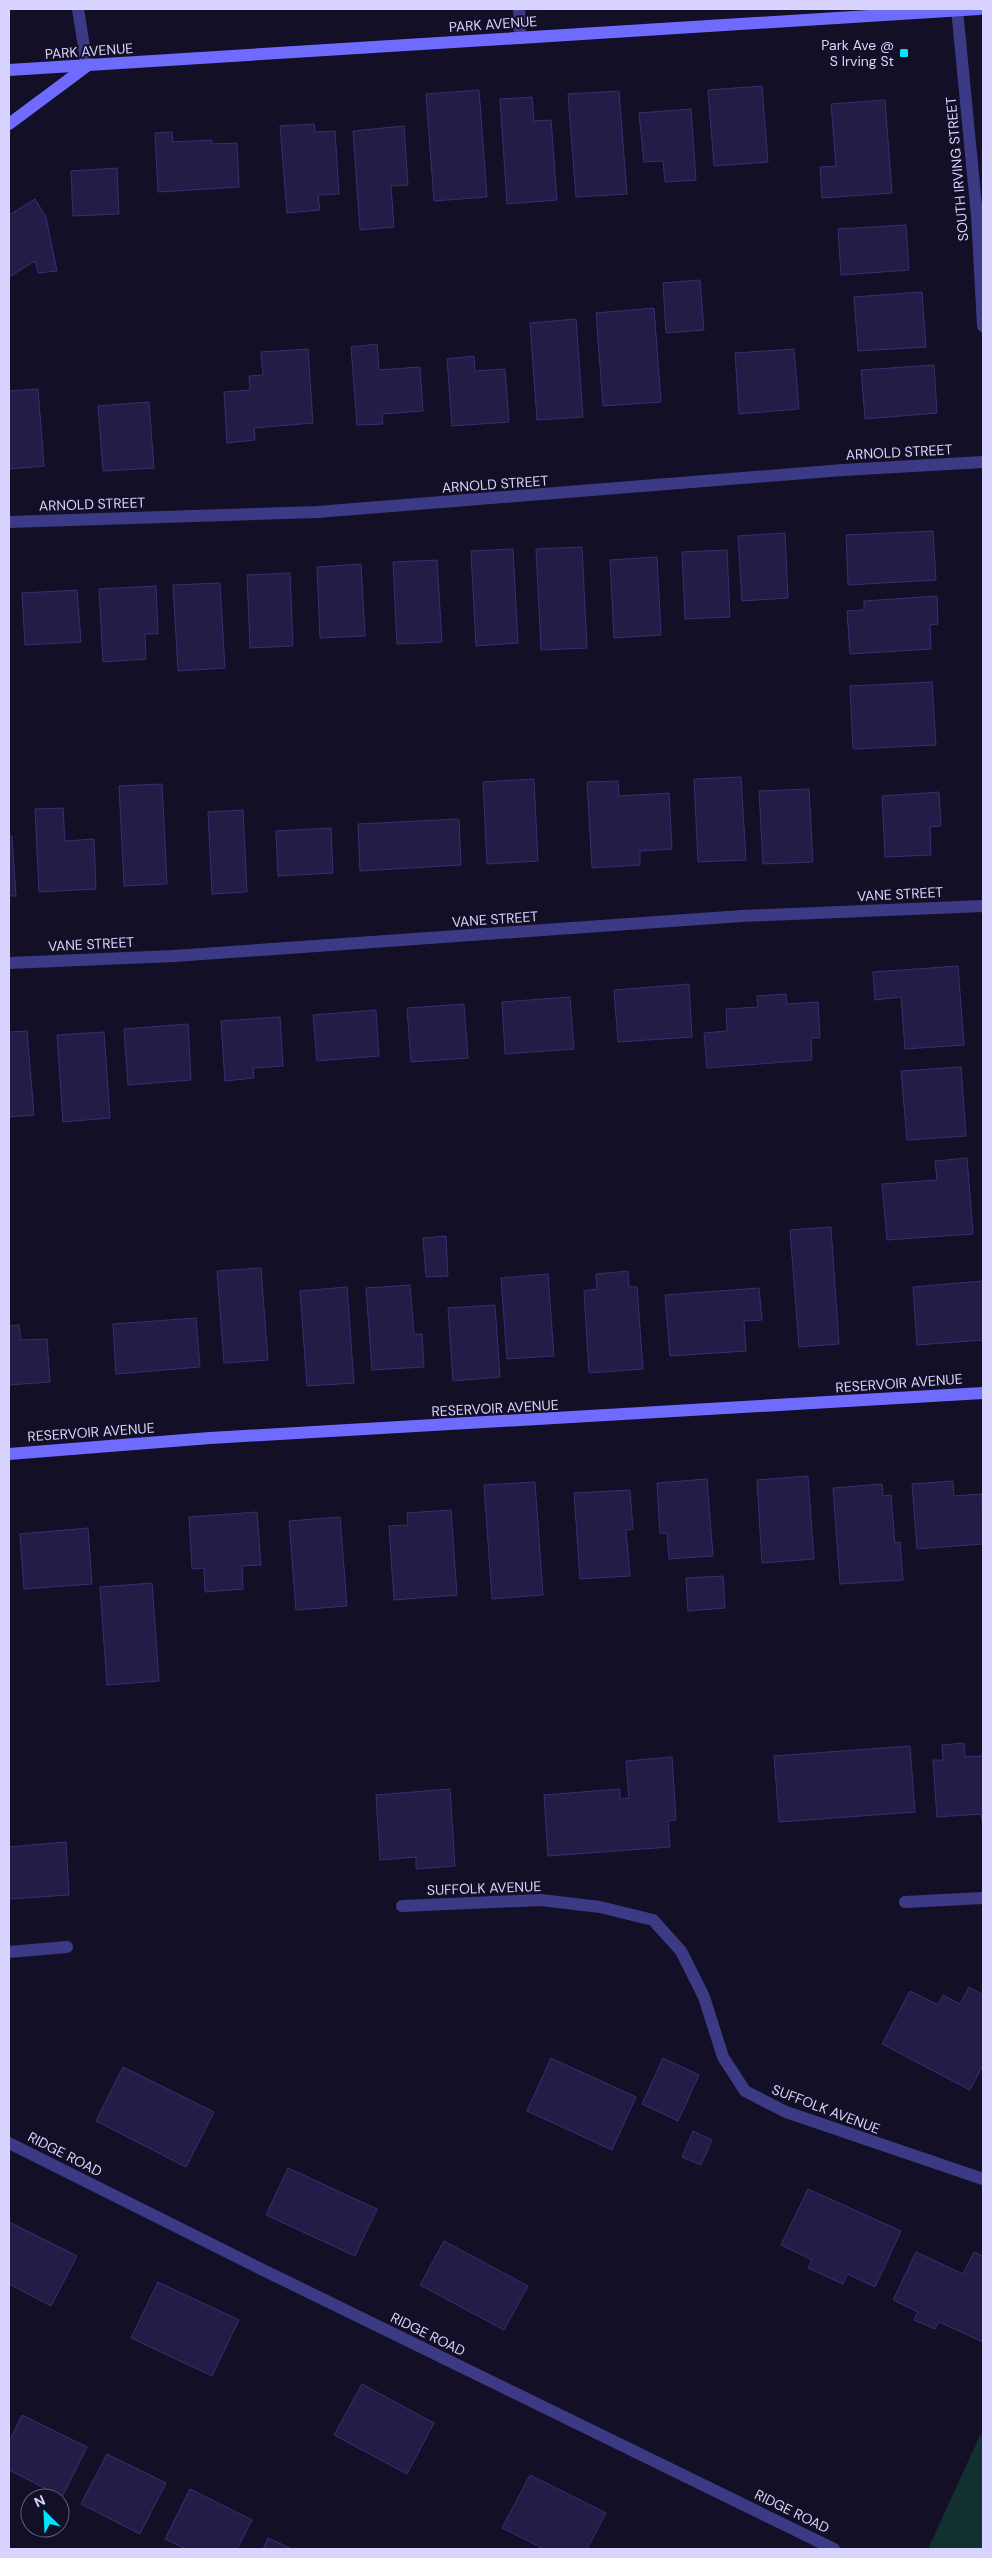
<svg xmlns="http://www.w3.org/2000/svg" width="992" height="2558" font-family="'DM Sans',sans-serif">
	<rect width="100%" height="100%" fill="#130f26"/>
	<path fill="#12302f" d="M980,2435L983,2437V2549H928Z"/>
	<g fill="#241b47" stroke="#3b2d73">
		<path d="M762,86L768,162L714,166L708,90Z"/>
		<path d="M479,90L487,197L434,201L426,94Z"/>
		<path d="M619,91L627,194L576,197L568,94Z"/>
		<path d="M532,97L534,121L551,120L557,200L507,204L500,99Z"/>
		<path d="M885,100L892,193L822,198L820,167L836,166L831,104Z"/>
		<path d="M691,109L696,180L665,182L663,161L644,162L639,113Z"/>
		<path d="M314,124L315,132L335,131L339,194L318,195L320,210L287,213L280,126Z"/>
		<path d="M404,126L408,185L391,186L394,227L360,230L353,131Z"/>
		<path d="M172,132L173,142L212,140V144L237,143L239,187L158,192L155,133Z"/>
		<path d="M117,168L119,214L73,216L71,171Z"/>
		<path d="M35,199L46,217L57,271L38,273L35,261L9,277V215Z"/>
		<path d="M906,225L909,270L841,275L838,229Z"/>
		<path d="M700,280L704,330L666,333L663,283Z"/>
		<path d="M922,292L926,347L858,351L854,297Z"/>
		<path d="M654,308L661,402L603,406L596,313Z"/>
		<path d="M576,319L583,417L537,420L530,323Z"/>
		<path d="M377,344L379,370L420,367L423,411L382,414L383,424L357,425L351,347Z"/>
		<path d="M308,349L313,423L254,428L255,440L227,443L224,392L250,390L249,376L263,375L261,352Z"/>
		<path d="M794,349L799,409L739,414L735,353Z"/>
		<path d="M474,356L475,371L505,369L509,422L452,426L447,359Z"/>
		<path d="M934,365L937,413L865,419L861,370Z"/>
		<path d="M38,389L44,466L9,469V391Z"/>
		<path d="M149,402L154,468L103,471L98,406Z"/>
		<path d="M933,531L936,580L848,585L846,535Z"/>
		<path d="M785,533L788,598L742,601L738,536Z"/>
		<path d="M582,547L587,648L541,650L536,549Z"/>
		<path d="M513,549L518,643L476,646L471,551Z"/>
		<path d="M727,550L730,617L685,619L682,552Z"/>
		<path d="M657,557L661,635L614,638L610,560Z"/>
		<path d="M437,560L442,642L397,644L393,562Z"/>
		<path d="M361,564L365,636L320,638L317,567Z"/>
		<path d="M290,573L293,646L250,648L247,575Z"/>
		<path d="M220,583L225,668L178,671L173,585Z"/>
		<path d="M156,586L158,634H145L146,659L103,662L99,589Z"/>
		<path d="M77,590L81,642L25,645L22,593Z"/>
		<path d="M937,596L938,624L930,625L931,649L850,654L847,611L864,610V601Z"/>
		<path d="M932,682L936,745L853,749L850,686Z"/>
		<path d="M741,777L746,860L698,862L694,779Z"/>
		<path d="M534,779L538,861L487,864L483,782Z"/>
		<path d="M618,781L619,796L669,793L672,849L640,851V865L592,868L587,782Z"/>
		<path d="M162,784L167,884L124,886L119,786Z"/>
		<path d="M809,789L813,862L763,864L759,791Z"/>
		<path d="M939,792L941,826L930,827L931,855L885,857L882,796Z"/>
		<path d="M63,808L65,841L94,839L96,889L39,892L35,809Z"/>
		<path d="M243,810L247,892L212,894L208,812Z"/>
		<path d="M459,819L461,865L360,871L358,824Z"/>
		<path d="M331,828L333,873L278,876L276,831Z"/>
		<path d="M9,836H12L16,896H9Z"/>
		<path d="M958,966L964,1045L905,1049L901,997L875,1000L873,972Z"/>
		<path d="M689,984L692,1037L618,1042L614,990Z"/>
		<path d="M786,994L787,1004L818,1002L820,1038H811L812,1060L707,1068L704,1033L727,1031L726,1009L758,1007L757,996Z"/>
		<path d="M570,997L574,1049L505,1054L502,1002Z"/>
		<path d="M464,1004L468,1058L411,1062L407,1008Z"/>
		<path d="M376,1010L379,1056L317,1061L313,1015Z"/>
		<path d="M280,1017L283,1066L253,1068L254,1078L225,1081L221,1021Z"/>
		<path d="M188,1024L191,1080L128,1085L124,1029Z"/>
		<path d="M27,1031L34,1115L9,1117V1032Z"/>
		<path d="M104,1032L110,1118L63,1122L57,1035Z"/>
		<path d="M961,1067L966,1136L907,1140L901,1071Z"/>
		<path d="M967,1158L973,1234L887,1240L882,1184L937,1180L935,1161Z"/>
		<path d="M831,1227L839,1344L799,1347L790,1230Z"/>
		<path d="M446,1236L448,1276L426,1277L423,1238Z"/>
		<path d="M261,1268L268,1360L224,1363L217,1271Z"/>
		<path d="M628,1271L629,1287H637L643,1369L589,1373L584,1291L597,1289L596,1274Z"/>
		<path d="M548,1274L554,1356L507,1359L501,1278Z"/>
		<path d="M983,1281V1340L917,1345L913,1287Z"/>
		<path d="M410,1285L414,1334H422L424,1367L372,1370L366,1288Z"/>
		<path d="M347,1287L354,1383L307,1386L300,1291Z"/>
		<path d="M759,1288L762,1320L744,1321L746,1351L670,1356L665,1295Z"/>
		<path d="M495,1305L500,1377L453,1381L448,1308Z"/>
		<path d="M196,1318L200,1367L116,1374L113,1324Z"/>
		<path d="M19,1325L21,1340L47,1339L50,1382L9,1385V1326Z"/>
		<path d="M808,1476L814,1559L762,1563L757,1480Z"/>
		<path d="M707,1479L713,1556L669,1559L667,1533H660L657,1483Z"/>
		<path d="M953,1481L954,1496L982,1494L983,1544L917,1549L912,1484Z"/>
		<path d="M535,1482L543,1595L492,1599L484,1485Z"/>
		<path d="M882,1484L883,1496L891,1495L895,1543L900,1542L903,1580L840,1584L833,1488Z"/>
		<path d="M630,1490L633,1529L626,1530L630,1576L580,1579L574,1493Z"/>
		<path d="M451,1510L457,1595L394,1600L389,1526L408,1525L407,1513Z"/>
		<path d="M257,1512L261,1565L242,1566L243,1589L205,1592L204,1568L192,1569L189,1517Z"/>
		<path d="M340,1517L347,1606L296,1610L289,1521Z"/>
		<path d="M88,1528L92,1584L24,1589L20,1534Z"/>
		<path d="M723,1576L725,1608L688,1611L686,1578Z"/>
		<path d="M152,1583L159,1681L107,1685L100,1587Z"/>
		<path d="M964,1743L965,1757L983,1756V1825L981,1814L937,1817L933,1760H943L942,1745Z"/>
		<path d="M910,1746L915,1812L779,1822L774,1756Z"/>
		<path d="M672,1757L676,1820L668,1821L670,1847L548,1856L544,1795L620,1789V1799L629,1798L626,1761Z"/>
		<path d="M450,1789L455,1866L416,1869V1857L380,1860L376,1795Z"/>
		<path d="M66,1842L69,1895L9,1899V1847Z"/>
		<path d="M969,1987L983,1995V2065L970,2090L882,2044L910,1991L938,2005L943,1995L960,2004Z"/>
		<path d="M551,2058L636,2097L612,2150L527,2111Z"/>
		<path d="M663,2058L699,2075L678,2121L642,2104Z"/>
		<path d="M123,2067L214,2112L186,2167L96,2121Z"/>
		<path d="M693,2131L712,2140L701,2165L682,2157Z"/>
		<path d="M288,2168L377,2209L355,2256L266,2215Z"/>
		<path d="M808,2189L901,2231L875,2287L847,2274L843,2284L808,2268L812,2260L781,2245Z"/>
		<path d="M9,2222L77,2256L51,2306L9,2284Z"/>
		<path d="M444,2241L528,2286L504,2330L420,2285Z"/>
		<path d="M916,2252L963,2274L974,2252L983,2256V2342L939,2322L935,2329L914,2320L918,2312L893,2300Z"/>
		<path d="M158,2282L239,2320L212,2376L131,2338Z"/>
		<path d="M362,2384L434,2423L407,2474L334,2435Z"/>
		<path d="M22,2415L87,2447L62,2497L9,2470V2442Z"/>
		<path d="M107,2454L166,2483L140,2534L81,2504Z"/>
		<path d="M530,2475L606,2513L587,2549H544L502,2528Z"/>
		<path d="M190,2489L252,2520L237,2549H186L165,2539Z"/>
		<path d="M268,2538L292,2549H263Z"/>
	</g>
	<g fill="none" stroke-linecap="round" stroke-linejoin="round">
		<g stroke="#3d3a85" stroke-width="12">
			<path d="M78,9L87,66"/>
			<path d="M519,9L520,38"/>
			<path d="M957,9L977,216L983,326"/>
			<path d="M9,522L317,512L843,470L983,462"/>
			<path d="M9,963L174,956L742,916L983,906"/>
			<path d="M905,1902L983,1898"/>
			<path d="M402,1906L541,1900L600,1907L653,1920L681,1951L704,1997L723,2057L745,2091L786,2112L983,2179"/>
			<path d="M9,1952L67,1947"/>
			<path d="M9,2143L255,2266L834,2549"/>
		</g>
		<g stroke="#6f6bff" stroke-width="12">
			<path d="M9,70L979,9"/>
			<path d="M9,124L87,66"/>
			<path d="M9,1454L210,1438L983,1393"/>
		</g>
	</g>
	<rect fill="#00e5ff" stroke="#130f26" stroke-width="2" x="899" y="48" width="10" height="10" rx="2.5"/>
	<g text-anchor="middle" stroke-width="4" stroke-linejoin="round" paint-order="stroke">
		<g font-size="14" fill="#d9d4ff" stroke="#130f26">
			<text transform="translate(493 24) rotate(-4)" y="5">PARK AVENUE</text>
			<text transform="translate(89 51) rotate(-4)" y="5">PARK AVENUE</text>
			<text transform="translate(957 169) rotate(-95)" y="5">SOUTH IRVING STREET</text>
			<text transform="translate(899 452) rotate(-3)" y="5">ARNOLD STREET</text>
			<text transform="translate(495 484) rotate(-4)" y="5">ARNOLD STREET</text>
			<text transform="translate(92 504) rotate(-2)" y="5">ARNOLD STREET</text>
			<text transform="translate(900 894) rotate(-3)" y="5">VANE STREET</text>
			<text transform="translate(495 919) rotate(-4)" y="5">VANE STREET</text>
			<text transform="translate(91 944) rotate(-3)" y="5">VANE STREET</text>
			<text transform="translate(899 1383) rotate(-4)" y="5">RESERVOIR AVENUE</text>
			<text transform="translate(495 1408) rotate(-3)" y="5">RESERVOIR AVENUE</text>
			<text transform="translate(91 1432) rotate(-4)" y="5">RESERVOIR AVENUE</text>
			<text transform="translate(484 1888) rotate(-2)" y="5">SUFFOLK AVENUE</text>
			<text transform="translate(826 2109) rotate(21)" y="5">SUFFOLK AVENUE</text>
			<text transform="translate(65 2154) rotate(27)" y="5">RIDGE ROAD</text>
			<text transform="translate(428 2334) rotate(26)" y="5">RIDGE ROAD</text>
			<text transform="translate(792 2511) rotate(26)" y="5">RIDGE ROAD</text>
		</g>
		<g font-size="14" fill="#d9d4ff" stroke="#130f26" text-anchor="end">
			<text x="894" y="50">Park Ave @<tspan x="894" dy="16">S Irving St</tspan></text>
		</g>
	</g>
	<rect width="992" height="2558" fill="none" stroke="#d9d4ff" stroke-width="20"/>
	<g transform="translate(45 2513) rotate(336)"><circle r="24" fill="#130f26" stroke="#625e7d"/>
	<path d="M0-4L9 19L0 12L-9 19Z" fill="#00e5ff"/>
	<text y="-8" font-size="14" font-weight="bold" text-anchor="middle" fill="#d9d4ff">N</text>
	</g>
</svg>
